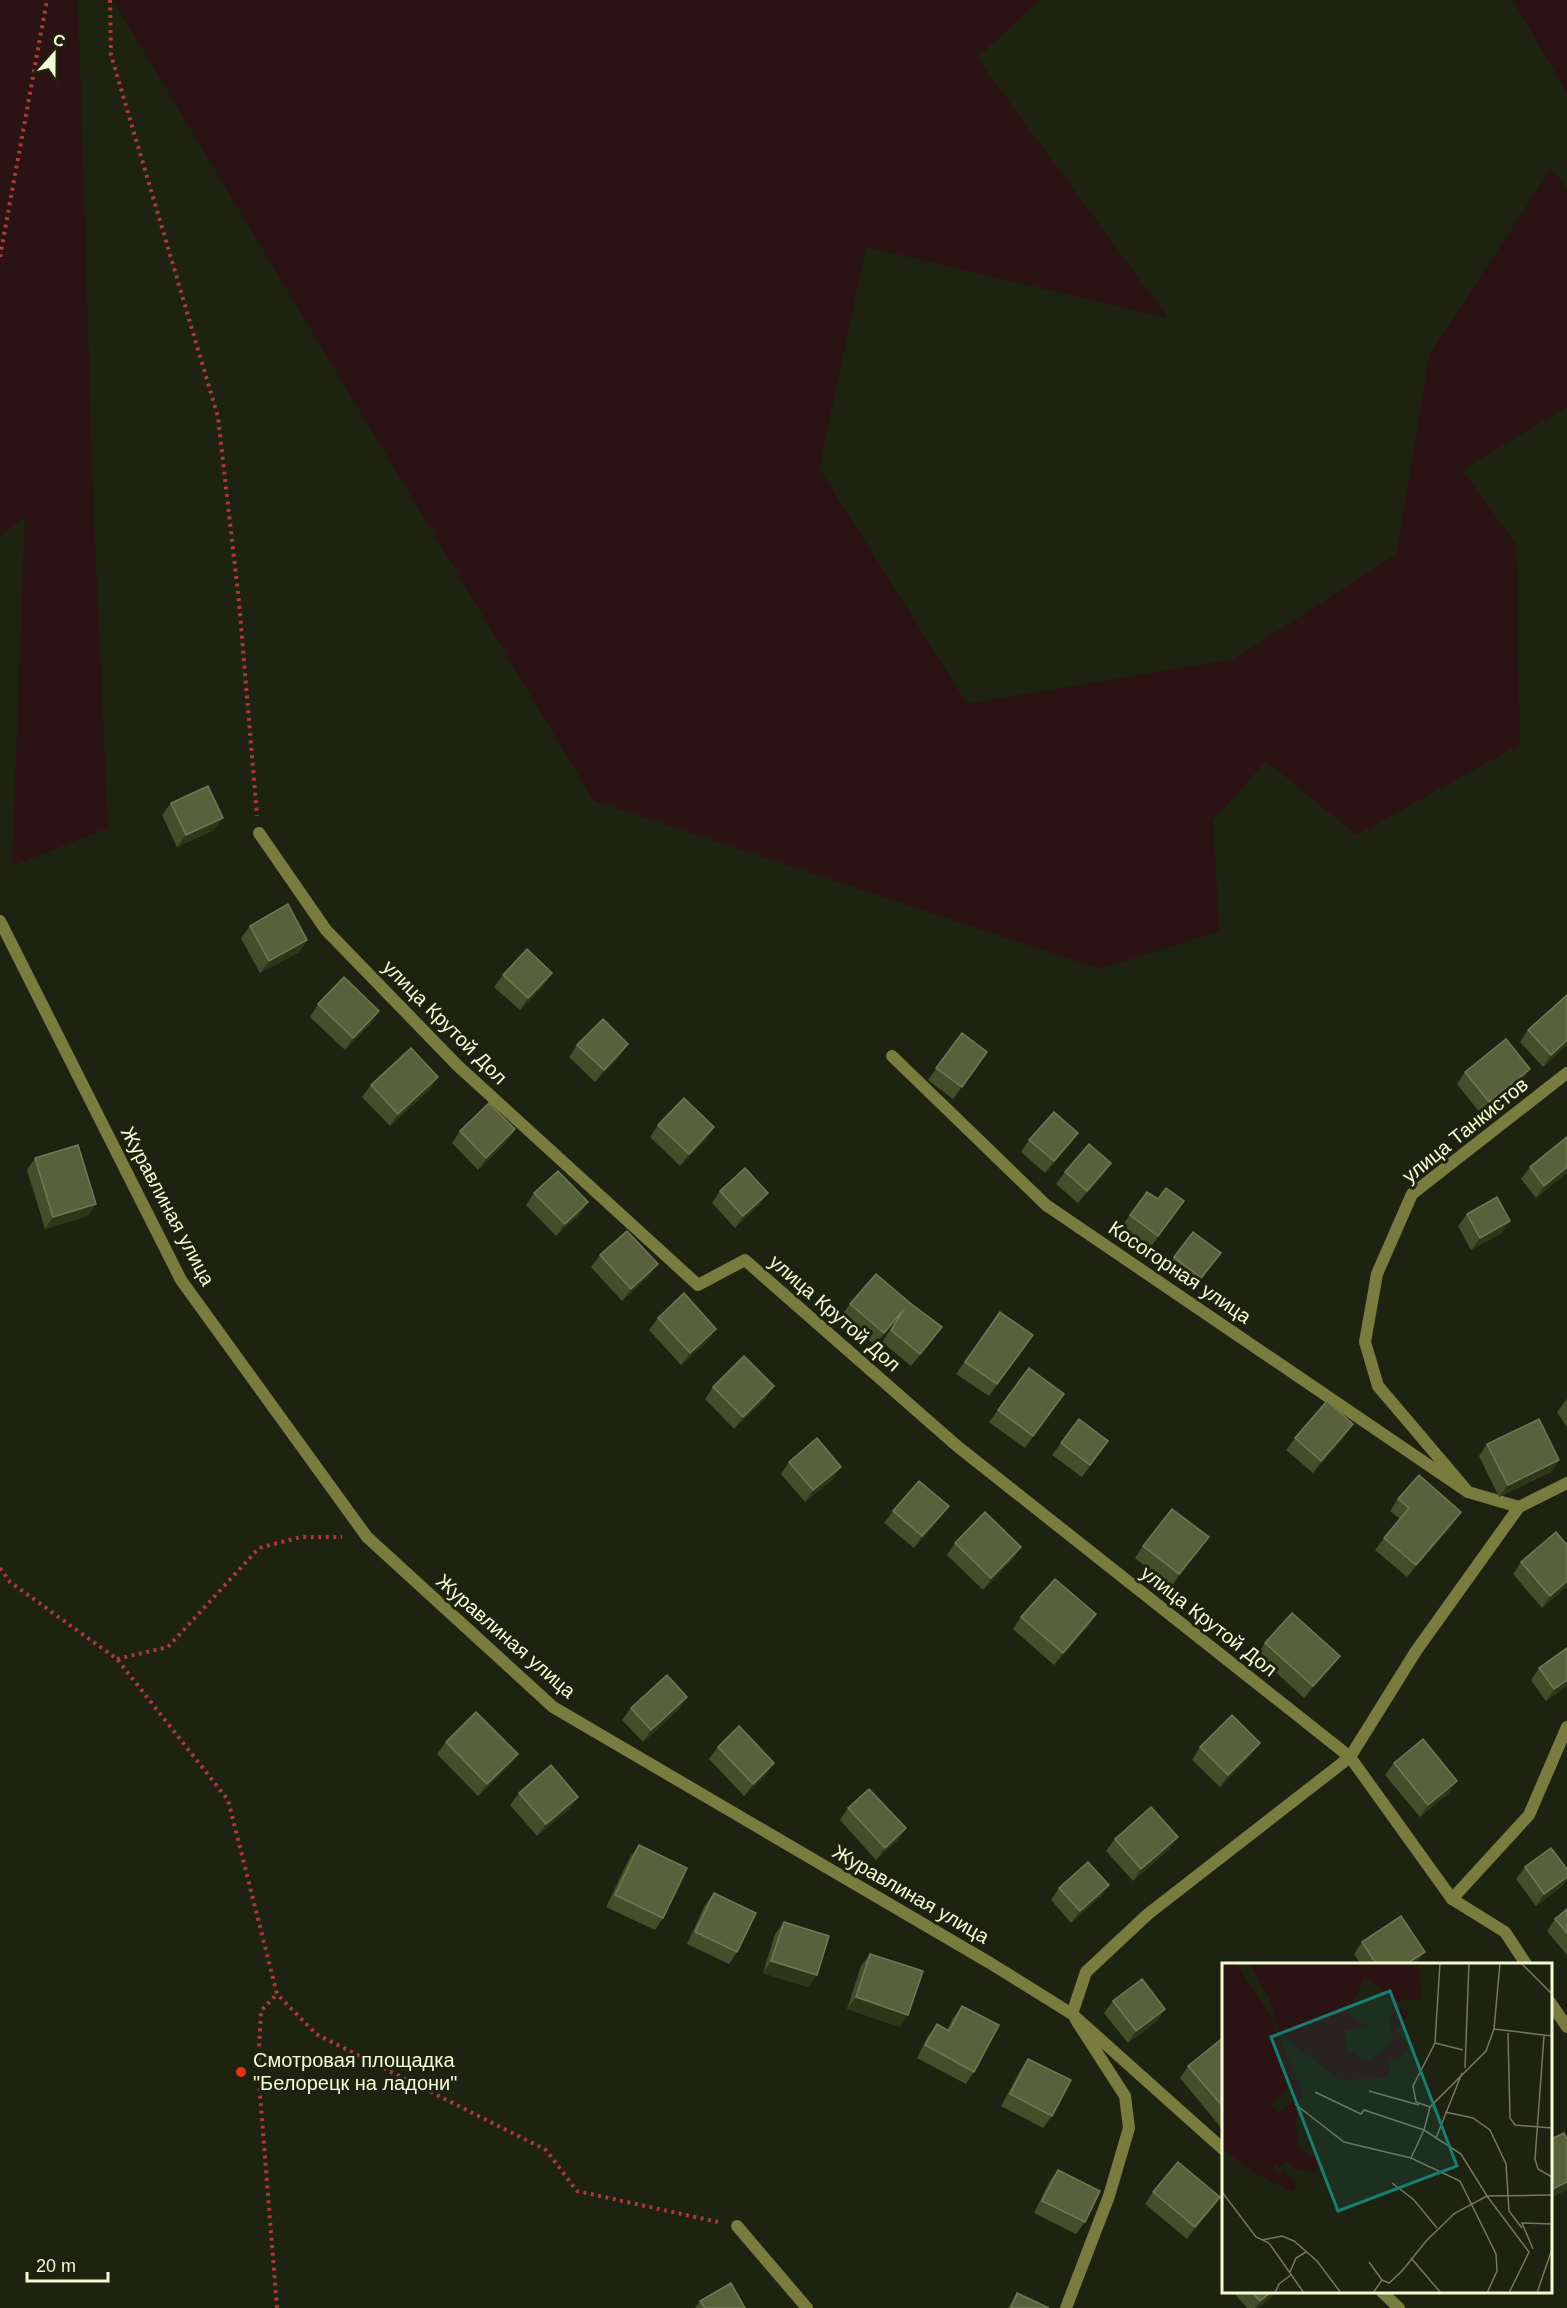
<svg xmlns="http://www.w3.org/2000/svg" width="1567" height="2308" font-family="Helvetica,sans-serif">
	<rect width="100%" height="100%" fill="#1e2210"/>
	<g fill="#2b1313">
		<path d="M0,0H78L93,499L108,828L12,866L25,517L0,536Z"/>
		<path d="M113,0H1039L977,58L1168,318L866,247L819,468L967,704L1235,659L1397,553L1429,355L1551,169L1567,188V407L1462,470L1516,544L1520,744L1357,835L1266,761L1213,820L1219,931L1100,969L594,801Z"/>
		<path d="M1513,0H1567V93Z"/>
	</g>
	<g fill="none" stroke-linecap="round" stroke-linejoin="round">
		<g stroke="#aa393c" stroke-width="4" stroke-dasharray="3 4.5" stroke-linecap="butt">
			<path d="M110,0L111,55L218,417L239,602L257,816"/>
			<path d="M0,257L47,0"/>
			<path d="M0,1568L10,1582L117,1659L228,1800L277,1994L316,2034L546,2150L577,2191L718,2222"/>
			<path d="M117,1659L168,1647L259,1548L301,1537H342"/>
			<path d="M277,2308L258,2069L261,2011L277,1994"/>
		</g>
		<path stroke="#787c3f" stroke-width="12" d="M1066,2308L1109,2196L1129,2128L1125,2096L1076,2020"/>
		<g stroke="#787c3f" stroke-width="12">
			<path d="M259,833L326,930L458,1066L698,1285L745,1260L957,1446L1350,1757L1452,1899L1505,1932L1526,1964"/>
			<path d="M0,921L181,1280L367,1537L553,1707L990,1963L1072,2014L1224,2150"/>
			<path d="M892,1056L1046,1205L1468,1492"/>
			<path d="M1519,1507L1468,1492L1378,1386L1365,1342L1377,1274L1412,1194L1567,1073"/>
			<path d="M1452,1899L1529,1815L1567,1727"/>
			<path d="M1550,2002L1567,2027"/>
			<path d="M1072,2014L1086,1972L1148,1914L1350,1757L1416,1651L1519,1507L1567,1483"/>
			<path d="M737,2226L807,2308"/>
			<path d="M1382,2292L1399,2308"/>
		</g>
	</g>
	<g fill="#454e2a">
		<path d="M171,803L214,830L177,847L162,815Z"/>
		<path d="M250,926L307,940L299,952L260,973L241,938Z"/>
		<path d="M503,975L544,985L520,1010L494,987Z"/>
		<path d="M1567,993V1045L1543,1067L1520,1042L1528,1030L1564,997Z"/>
		<path d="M318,1004L371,1023L345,1050L310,1017Z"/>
		<path d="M962,1033L987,1052L953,1099L928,1080Z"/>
		<path d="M577,1045L620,1056L595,1082L569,1057Z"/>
		<path d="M1465,1072L1522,1081L1481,1114L1457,1084Z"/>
		<path d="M371,1085L430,1089L390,1126L362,1097Z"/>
		<path d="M658,1125L714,1127L706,1139L680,1166L650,1137Z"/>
		<path d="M515,1129L507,1141L478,1170L452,1143L460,1131Z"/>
		<path d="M1078,1133L1069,1145L1045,1173L1021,1152L1029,1140Z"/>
		<path d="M1567,1137V1173L1536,1198L1521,1179L1530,1167Z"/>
		<path d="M35,1158L96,1204L88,1216L45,1229L27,1170Z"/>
		<path d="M1111,1163L1103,1175L1078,1203L1056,1184L1065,1172Z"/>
		<path d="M720,1191L768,1193L759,1205L735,1228L712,1203Z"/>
		<path d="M1147,1192L1158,1199L1184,1201L1150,1248L1121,1227Z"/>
		<path d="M534,1193L580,1214L556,1236L526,1205Z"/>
		<path d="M1467,1214L1502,1233L1471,1250L1458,1226Z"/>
		<path d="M600,1255L649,1276L622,1301L591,1267Z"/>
		<path d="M1174,1257L1212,1265L1193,1290L1165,1269Z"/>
		<path d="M876,1274L934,1339L911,1366L882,1342L896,1321L875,1345L841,1316L850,1304Z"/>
		<path d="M1000,1312L1033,1335L989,1396L956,1374Z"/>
		<path d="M658,1318L708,1341L681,1365L649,1330Z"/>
		<path d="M1029,1368L1064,1394L1025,1448L989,1422Z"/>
		<path d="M713,1387L766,1398L734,1429L705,1399Z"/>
		<path d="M1567,1399V1427L1557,1412Z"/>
		<path d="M1345,1436L1313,1473L1286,1450L1295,1438Z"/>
		<path d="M1108,1441L1082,1477L1052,1455L1061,1443Z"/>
		<path d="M1487,1444L1559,1460L1551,1472L1499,1497L1479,1456Z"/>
		<path d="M789,1462L833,1479L805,1502L781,1474Z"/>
		<path d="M1398,1499L1453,1524L1407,1577L1375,1550L1384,1538L1400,1519L1390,1511Z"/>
		<path d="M949,1506L940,1518L914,1548L884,1523L893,1511Z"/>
		<path d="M1209,1537L1171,1587L1135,1558L1143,1546Z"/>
		<path d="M955,1543L1021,1547L1013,1559L983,1590L947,1555Z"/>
		<path d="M1521,1562L1567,1586L1542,1608L1513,1574Z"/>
		<path d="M1096,1614L1088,1626L1054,1665L1013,1629L1021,1617Z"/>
		<path d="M1265,1643L1331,1668L1304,1698L1257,1655Z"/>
		<path d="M1567,1648V1686L1546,1701L1531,1680L1539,1668Z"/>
		<path d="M687,1697L679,1709L643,1742L622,1720L631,1708Z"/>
		<path d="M446,1742L518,1754L509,1766L478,1796L437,1754Z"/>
		<path d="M1260,1743L1251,1755L1220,1787L1192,1760L1200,1747Z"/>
		<path d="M718,1747L766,1775L744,1796L709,1759Z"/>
		<path d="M1394,1763L1449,1793L1420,1817L1385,1775Z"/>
		<path d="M519,1793L578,1797L569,1809L537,1836L510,1805Z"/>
		<path d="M848,1808L898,1840L876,1860L840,1820Z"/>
		<path d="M1115,1839L1169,1849L1133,1881L1106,1851Z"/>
		<path d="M639,1845L663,1918L655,1930L606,1907L630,1857Z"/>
		<path d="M1525,1867L1567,1869V1879L1562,1886L1536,1906L1516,1879Z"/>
		<path d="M1109,1885L1100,1897L1071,1923L1051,1900L1059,1888Z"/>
		<path d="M714,1893L737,1952L729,1964L687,1944L705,1905Z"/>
		<path d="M1567,1909V1955L1547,1931L1555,1919Z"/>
		<path d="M784,1922L817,1975L808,1987L763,1973L775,1934Z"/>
		<path d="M1362,1942L1416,1964L1361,1965L1354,1954Z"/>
		<path d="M870,1954L900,2027L847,2009L861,1966Z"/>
		<path d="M1113,2001L1157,2021L1128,2043L1104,2013Z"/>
		<path d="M962,2006L974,2072L966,2084L917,2058L928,2036L937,2024L947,2030L953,2018Z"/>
		<path d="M1224,2037L1223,2130L1180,2078L1188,2066Z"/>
		<path d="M1028,2059L1052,2116L1043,2128L1001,2106L1020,2071Z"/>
		<path d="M1058,2170L1085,2222L1076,2234L1034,2213L1049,2182Z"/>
		<path d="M1153,2192L1220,2197L1211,2209L1187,2239L1145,2204Z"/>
		<path d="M1233,2292H1278L1258,2308H1247Z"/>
		<path d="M1017,2293L1049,2308H1008Z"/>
		<path d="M700,2301L745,2308H695Z"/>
	</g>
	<g fill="#2e3518">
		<path d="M223,818L214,830L177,847L186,835Z"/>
		<path d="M307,940L299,952L260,973L269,961Z"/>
		<path d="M552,973L544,985L520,1010L528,998Z"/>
		<path d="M379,1011L371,1023L345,1050L353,1038Z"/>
		<path d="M1567,1040V1045L1543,1067L1551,1055Z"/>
		<path d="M628,1044L620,1056L595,1082L604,1070Z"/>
		<path d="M1530,1069L1522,1081L1481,1114L1489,1102Z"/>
		<path d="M438,1077L430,1089L390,1126L398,1114Z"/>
		<path d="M714,1127L706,1139L680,1166L689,1154Z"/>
		<path d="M515,1129L507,1141L478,1170L486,1158Z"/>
		<path d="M1078,1133L1069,1145L1045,1173L1054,1161Z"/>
		<path d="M1111,1163L1103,1175L1078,1203L1087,1191Z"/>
		<path d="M1567,1167V1173L1536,1198L1544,1186Z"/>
		<path d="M768,1193L759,1205L735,1228L743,1216Z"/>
		<path d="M588,1202L580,1214L556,1236L565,1224Z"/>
		<path d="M96,1204L88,1216L45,1229L53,1217Z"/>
		<path d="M1510,1221L1502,1233L1471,1250L1480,1238Z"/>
		<path d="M1221,1253L1212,1265L1193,1290L1201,1278Z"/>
		<path d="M658,1264L649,1276L622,1301L631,1289Z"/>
		<path d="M904,1309L896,1321L875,1345L884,1333Z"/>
		<path d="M942,1327L934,1339L911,1366L920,1354Z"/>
		<path d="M716,1329L708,1341L681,1365L690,1353Z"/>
		<path d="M774,1386L766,1398L734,1429L743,1417Z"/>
		<path d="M1353,1424L1345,1436L1313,1473L1321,1461Z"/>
		<path d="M1559,1460L1551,1472L1499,1497L1508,1485Z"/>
		<path d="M841,1467L833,1479L805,1502L813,1490Z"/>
		<path d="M949,1506L940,1518L914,1548L922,1536Z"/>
		<path d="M1461,1512L1453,1524L1407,1577L1416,1565Z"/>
		<path d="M1209,1537L1200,1549L1171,1587L1179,1574Z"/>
		<path d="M1021,1547L1013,1559L983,1590L991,1578Z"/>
		<path d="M1567,1581V1586L1542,1608L1550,1596Z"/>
		<path d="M1096,1614L1088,1626L1054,1665L1063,1653Z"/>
		<path d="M1340,1656L1331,1668L1304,1698L1313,1686Z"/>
		<path d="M1567,1680V1686L1546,1701L1554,1689Z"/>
		<path d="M687,1697L679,1709L643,1742L651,1730Z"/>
		<path d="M1260,1743L1251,1755L1220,1787L1228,1775Z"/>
		<path d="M518,1754L509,1766L478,1796L487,1784Z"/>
		<path d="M774,1763L766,1775L744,1796L753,1784Z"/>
		<path d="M1457,1781L1449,1793L1420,1817L1428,1805Z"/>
		<path d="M578,1797L569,1809L537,1836L546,1824Z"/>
		<path d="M906,1828L898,1840L876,1860L885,1848Z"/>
		<path d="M1178,1837L1169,1849L1133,1881L1141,1869Z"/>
		<path d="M1567,1877V1879L1562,1886L1536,1906L1544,1894Z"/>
		<path d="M1109,1885L1100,1897L1071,1923L1080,1911Z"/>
		<path d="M1425,1952L1415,1965H1405Z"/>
		<path d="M771,1961L817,1975L808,1987L763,1973Z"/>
		<path d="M856,1997L908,2015L900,2027L847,2009Z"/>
		<path d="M1165,2009L1157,2021L1128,2043L1136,2031Z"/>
		<path d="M1567,2182V2190L1551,2198V2190Z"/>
		<path d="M1220,2197L1211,2209L1187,2239L1195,2227Z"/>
		<path d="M1271,2292H1278L1258,2308H1255L1260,2301Z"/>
	</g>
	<g fill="#58613c" stroke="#717954" stroke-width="1.5">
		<path d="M208,786L223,818L186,835L171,803Z"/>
		<path d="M288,904L307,940L269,961L250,926Z"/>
		<path d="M527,949L552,973L528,998L503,975Z"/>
		<path d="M344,977L379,1011L353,1038L318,1004Z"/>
		<path d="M1566,996L1567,998V1040L1551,1055L1528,1030Z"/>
		<path d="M603,1019L628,1044L604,1070L577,1045Z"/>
		<path d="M962,1033L987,1052L962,1087L936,1068Z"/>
		<path d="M1506,1039L1530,1069L1489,1102L1465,1072Z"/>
		<path d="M411,1048L438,1077L398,1114L371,1085Z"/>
		<path d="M684,1098L714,1127L689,1154L658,1125Z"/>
		<path d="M489,1103L515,1129L486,1158L460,1131Z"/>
		<path d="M1054,1112L1078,1133L1054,1161L1029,1140Z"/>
		<path d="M1567,1137V1167L1544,1186L1530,1167Z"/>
		<path d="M1089,1144L1111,1163L1087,1191L1065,1172Z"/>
		<path d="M78,1145L96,1204L53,1217L35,1158Z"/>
		<path d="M745,1168L768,1193L743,1216L720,1191Z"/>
		<path d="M558,1171L588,1202L565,1224L534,1193Z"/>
		<path d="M1166,1188L1184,1201L1158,1236L1130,1215L1147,1192L1158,1199Z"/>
		<path d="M1497,1197L1510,1221L1480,1238L1467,1214Z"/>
		<path d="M627,1231L658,1264L631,1289L600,1255Z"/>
		<path d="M1193,1232L1221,1253L1201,1278L1174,1257Z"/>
		<path d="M876,1274L910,1303L942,1327L920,1354L891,1330L904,1309L884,1333L850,1304Z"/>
		<path d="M684,1293L716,1329L690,1353L658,1318Z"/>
		<path d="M1000,1312L1033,1335L997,1384L965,1362Z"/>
		<path d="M744,1356L774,1386L743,1417L713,1387Z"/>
		<path d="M1029,1368L1064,1394L1033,1436L998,1410Z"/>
		<path d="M1327,1401L1353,1424L1321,1461L1295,1438Z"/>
		<path d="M1079,1419L1108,1441L1090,1465L1061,1443Z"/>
		<path d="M1539,1419L1559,1460L1508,1485L1487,1444Z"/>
		<path d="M817,1438L841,1467L813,1490L789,1462Z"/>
		<path d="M1419,1475L1461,1512L1416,1565L1384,1538L1409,1508L1398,1499Z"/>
		<path d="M919,1481L949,1506L922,1536L893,1511Z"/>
		<path d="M1172,1509L1209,1537L1179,1574L1143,1546Z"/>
		<path d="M985,1512L1021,1547L991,1578L955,1543Z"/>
		<path d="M1556,1532L1567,1545V1581L1550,1596L1521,1562Z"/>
		<path d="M1055,1579L1096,1614L1063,1653L1021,1617Z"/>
		<path d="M1292,1613L1340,1656L1313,1686L1265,1643Z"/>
		<path d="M1567,1648V1680L1554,1689L1539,1668Z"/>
		<path d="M667,1675L687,1697L651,1730L631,1708Z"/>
		<path d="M476,1712L518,1754L487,1784L446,1742Z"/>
		<path d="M1232,1715L1260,1743L1228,1775L1200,1747Z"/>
		<path d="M739,1726L774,1763L753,1784L718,1747Z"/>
		<path d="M1423,1739L1457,1781L1428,1805L1394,1763Z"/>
		<path d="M551,1765L578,1797L546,1824L519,1793Z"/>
		<path d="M869,1789L906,1828L885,1848L848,1808Z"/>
		<path d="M1151,1807L1178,1837L1141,1869L1115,1839Z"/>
		<path d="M639,1845L687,1868L663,1918L615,1895Z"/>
		<path d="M1551,1848L1567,1869V1877L1544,1894L1525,1867Z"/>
		<path d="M1088,1862L1109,1885L1080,1911L1059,1888Z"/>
		<path d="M714,1893L756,1913L737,1952L695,1932Z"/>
		<path d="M1567,1909V1933L1555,1919Z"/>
		<path d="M1401,1916L1425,1952L1405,1965H1377L1362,1942Z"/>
		<path d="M784,1922L829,1936L817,1975L771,1961Z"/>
		<path d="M870,1954L923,1971L908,2015L856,1997Z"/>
		<path d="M1142,1979L1165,2009L1136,2031L1113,2001Z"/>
		<path d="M962,2006L999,2025L974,2072L925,2045L937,2024L949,2031Z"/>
		<path d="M1224,2037V2108L1188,2066Z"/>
		<path d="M1028,2059L1071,2080L1052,2116L1010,2094Z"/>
		<path d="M1564,2133L1567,2139V2182L1551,2190V2139Z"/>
		<path d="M1178,2162L1220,2197L1195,2227L1153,2192Z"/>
		<path d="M1058,2170L1100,2191L1085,2222L1042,2201Z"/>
		<path d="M731,2283L745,2308H705L700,2301Z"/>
		<path d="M1252,2292H1271L1260,2301Z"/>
		<path d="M1017,2293L1049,2308H1011Z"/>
	</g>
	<circle fill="#e63115" stroke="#1e2210" stroke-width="2" cx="241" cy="2072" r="6"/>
	<g text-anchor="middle" stroke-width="6" stroke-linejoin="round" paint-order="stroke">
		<g font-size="20" fill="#f5fbd4" stroke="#1e2210">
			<text transform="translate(445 1022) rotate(45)" y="7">улица Крутой Дол</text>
			<text transform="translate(1465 1130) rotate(-39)" y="7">улица Танкистов</text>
			<text transform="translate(168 1206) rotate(62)" y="7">Журавлиная улица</text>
			<text transform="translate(1180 1272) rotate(34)" y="7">Косогорная улица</text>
			<text transform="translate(835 1313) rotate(41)" y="7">улица Крутой Дол</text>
			<text transform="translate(1209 1621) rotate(38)" y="7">улица Крутой Дол</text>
			<text transform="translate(506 1636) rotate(41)" y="7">Журавлиная улица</text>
			<text transform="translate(911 1894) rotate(30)" y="7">Журавлиная улица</text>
		</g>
		<g font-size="20" fill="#f5fbd4" stroke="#1e2210" text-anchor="start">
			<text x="253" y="2067">Смотровая площадка<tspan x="253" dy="23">"Белорецк на ладони"</tspan></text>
		</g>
	</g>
	<g transform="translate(1222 1963)">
		<rect width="330" height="330" fill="#1e2210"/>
		<path d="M0,0H14L47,51L82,133L75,139L66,113L62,119L66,125L49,142L56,150L71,140L78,148L73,158L77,186L97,197L94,209L73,206L64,199L57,205L53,201L51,206L56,212L62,208L76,222L70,228L38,213L0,186ZM27,0H197L199,36L174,38L143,14L125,50L147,64L122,68L125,85L143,99L162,88L171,75L168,59L171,42L187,50L174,67L186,86L176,98L167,95L168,109L161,115L118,117L57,70L47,35Z" fill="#2b1313"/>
		<path fill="none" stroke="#74795e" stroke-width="1.5" d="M299,0L330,31M272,66L330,73M286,70L288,155L293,162L330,165M322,73L313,196L316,206L330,214M213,80L241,87M243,105L247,0M147,128L197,142M93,129L139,151L142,147L202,167L239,191L265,233L307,289L287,330M73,141L122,179L189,195L238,218L274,291L275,308L265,330M208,144L194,139L191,123L213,80L218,0M223,149L251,155L268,167L284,201L287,248L300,265M214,175L240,110M189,195L202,167L208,144L264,88L272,66L278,0M170,220L192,237L215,265M0,229L34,274L47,280L82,330M40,277L60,273L72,278L95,298L119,330M311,286L300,260L330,261M189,295L219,330M147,299L160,317M68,309L74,295L84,289M53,330L57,321L69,312M151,330L160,317L167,320L180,308L205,277L233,250L265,233L330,232M315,330L330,286"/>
		<path fill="#1a7d73" fill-opacity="0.15" stroke="#1a7d73" stroke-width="3" d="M168,28L235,203L116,248L49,74Z"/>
		<rect width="330" height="330" fill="none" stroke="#f5fbd4" stroke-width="3"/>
	</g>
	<g transform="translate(54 54) rotate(21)" stroke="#1e2210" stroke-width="4.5" paint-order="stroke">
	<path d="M0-4.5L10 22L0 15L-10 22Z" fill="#f5fbd4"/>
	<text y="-9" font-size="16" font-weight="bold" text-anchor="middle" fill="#f5fbd4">С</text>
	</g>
	<path d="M27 2272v9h81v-9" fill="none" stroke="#f5fbd4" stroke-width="3"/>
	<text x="36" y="2272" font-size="18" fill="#f5fbd4" stroke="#1e2210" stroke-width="4.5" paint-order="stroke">20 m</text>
</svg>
